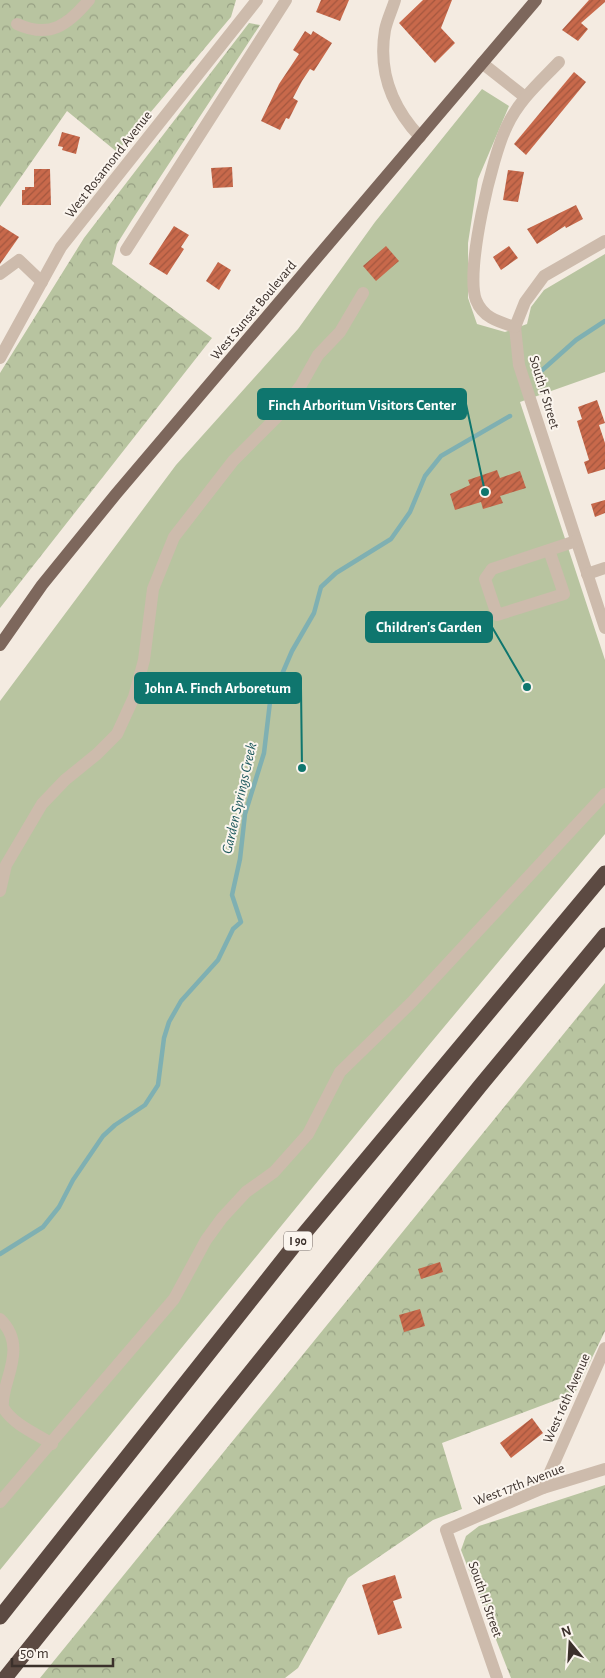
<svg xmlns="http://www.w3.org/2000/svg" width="605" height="1678" font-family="'Alegreya Sans',sans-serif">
	<defs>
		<pattern id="forest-crowns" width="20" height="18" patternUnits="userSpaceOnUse" patternTransform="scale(1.25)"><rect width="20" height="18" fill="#b8c4a0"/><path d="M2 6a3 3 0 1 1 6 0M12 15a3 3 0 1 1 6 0" fill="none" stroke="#97a083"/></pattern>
		<pattern id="building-hatch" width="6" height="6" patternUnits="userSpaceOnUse" patternTransform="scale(1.25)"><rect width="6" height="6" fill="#c8694b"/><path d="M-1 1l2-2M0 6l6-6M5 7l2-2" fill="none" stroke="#a4573f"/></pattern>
	</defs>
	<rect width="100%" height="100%" fill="#f4ebe1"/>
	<path fill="#b8c4a0" d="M482,89L509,106L478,179L468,243V298L477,324L505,332L527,324L531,307L544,290L605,254V372L520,402L605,660V834L429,1045L0,1570V701L176,465L298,329L375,222Z"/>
	<g fill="url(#forest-crowns)">
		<path d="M0,0H236L231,17L117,152L67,111L0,207Z"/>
		<path d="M249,23L260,25L132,220L117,244L112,264L212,338L0,608V373L84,238Z"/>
		<path d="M605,983V1331L575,1393L442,1443L462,1509L433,1520L348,1578L298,1668L285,1678H40Z"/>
		<path d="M605,1485V1678H511L461,1550L466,1536L479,1526Z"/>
	</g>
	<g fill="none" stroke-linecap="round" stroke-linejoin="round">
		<g stroke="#7fb0b2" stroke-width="4.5">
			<path d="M539,373L576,340L605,321"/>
			<path d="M0,1254L43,1227L59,1207L73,1180L103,1136L115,1125L145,1105L158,1085L164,1038L169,1022L181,1001L218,960L233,929L241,922L232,895L240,859L245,814L264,753L270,702L292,651L314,613L321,587L336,573L391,539L410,512L425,476L441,456L510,416"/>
		</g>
	</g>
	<g fill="url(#building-hatch)">
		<path d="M321,0H349L340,21L316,12Z"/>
		<path d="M423,0H452L441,28L455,43L435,63L399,23Z"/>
		<path d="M589,0H605V2L581,23L588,29L578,41L562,30Z"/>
		<path d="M305,31L311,35L313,31L332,43L314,71L310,69L302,81L293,98L298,101L289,119L286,118L280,130L261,121L279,84L299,54L293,50Z"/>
		<path d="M574,72L586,82L526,155L514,144Z"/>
		<path d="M62,132L80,137L76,154L62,150L63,147L58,146Z"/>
		<path d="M232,167L233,187L213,188L211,168Z"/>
		<path d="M34,169H50L51,205H22V190H25V187H34Z"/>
		<path d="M508,170L524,172L518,202L503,200Z"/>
		<path d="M576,205L583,219L566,228L565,226L537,244L527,229Z"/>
		<path d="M0,225L19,237L0,264Z"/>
		<path d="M174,226L189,235L181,247L184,249L167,275L149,264Z"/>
		<path d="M386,246L399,261L376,281L363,266Z"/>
		<path d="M509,246L518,258L501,270L493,257Z"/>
		<path d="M218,262L231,270L219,290L206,281Z"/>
		<path d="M597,400L605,423L599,425L605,443V469L588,474L584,462L589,460L577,421L582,419L578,407Z"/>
		<path d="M497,470L500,478L520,471L526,488L500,496L503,503L483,509L481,502L455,510L450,494L470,485L468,480Z"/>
		<path d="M605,500V513L595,517L591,504Z"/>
		<path d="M440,1262L443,1272L421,1279L418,1269Z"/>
		<path d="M420,1309L425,1326L404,1332L399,1315Z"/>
		<path d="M532,1418L543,1433L511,1458L500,1443Z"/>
		<path d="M395,1575L402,1598L393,1601L402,1628L378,1635L362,1585Z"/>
	</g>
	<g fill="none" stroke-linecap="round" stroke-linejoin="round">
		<g stroke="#cdbbac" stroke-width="12">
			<path d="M395,0C392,10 387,20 385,30C378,71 392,107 420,137"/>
			<path d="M17,24C50,39 68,25 89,0"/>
			<path d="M482,63L525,97"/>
			<path d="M126,250L286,0"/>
			<path d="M0,274L19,260L42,282"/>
			<path d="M515,327L519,365L605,628"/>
			<path d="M515,327C499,322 483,318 476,300C465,270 492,156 507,126C519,100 540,82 559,62"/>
			<path d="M515,327L525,302L544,276L605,241"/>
			<path d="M0,358L61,247L257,0"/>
			<path d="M549,550L564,594L497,615L485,579L492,569L576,541"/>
			<path d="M587,574L605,568"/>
			<path d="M0,891L6,865L42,804L65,780L97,754L117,734L134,697L144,660L153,589L174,537L233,461L277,417L301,385L318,355L340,332L363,293"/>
			<path d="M0,1319C30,1348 0,1383 3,1407C12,1424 37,1434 52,1444"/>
			<path d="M543,1488L605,1348"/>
			<path d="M0,1502L174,1299L206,1240L222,1218L246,1192L274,1172L308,1134L340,1072L412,1002L605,794"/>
			<path d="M497,1678L446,1530L543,1488L605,1469"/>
		</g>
		<path stroke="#7d675c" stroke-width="12" d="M0,645L42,585L116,494L536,0"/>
		<g stroke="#5c4a42" stroke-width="15">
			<path d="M0,1617L293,1247L605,873"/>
			<path d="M5,1678L480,1086L605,935"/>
		</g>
	</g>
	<g text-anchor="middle" stroke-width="4" stroke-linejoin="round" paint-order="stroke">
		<rect fill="#fbf5ee" stroke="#756b66" stroke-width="1" x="284" y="1231.5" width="28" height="19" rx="4"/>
		<g font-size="12" font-weight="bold" fill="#3b302b">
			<text x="298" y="1245">I 90</text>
		</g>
		<g font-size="14" fill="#3b302b" stroke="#fbf5ee">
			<text transform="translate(108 164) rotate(-52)" y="5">West Rosamond Avenue</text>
			<text transform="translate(253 310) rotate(-50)" y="5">West Sunset Boulevard</text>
			<text transform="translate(545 392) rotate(73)" y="5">South F Street</text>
			<text transform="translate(566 1398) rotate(-66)" y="5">West 16th Avenue</text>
			<text transform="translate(519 1484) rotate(-21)" y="5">West 17th Avenue</text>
			<text transform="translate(486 1599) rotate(71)" y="5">South H Street</text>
		</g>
		<g font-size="15" font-style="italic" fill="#1f5a5e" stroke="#fbf5ee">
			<text transform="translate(239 798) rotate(-77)" y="5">Garden Springs Creek</text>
		</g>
	</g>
	<path fill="none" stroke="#0f766e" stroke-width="2" d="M485 492L466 404M527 687L492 627M302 768L301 688"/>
	<g fill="#0f766e" stroke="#fbf5ee" stroke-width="2">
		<circle cx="485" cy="492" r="5"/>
		<circle cx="527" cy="687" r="5"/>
		<circle cx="302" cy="768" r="5"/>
	</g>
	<g fill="#0f766e" stroke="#0f766e" stroke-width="2">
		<rect x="258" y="389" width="208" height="30" rx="5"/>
		<rect x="366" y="612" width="126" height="30" rx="5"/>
		<rect x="135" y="673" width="166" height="30" rx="5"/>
	</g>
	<g font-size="15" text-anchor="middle" font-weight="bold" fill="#fff">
		<text x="362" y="410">Finch Arboritum Visitors Center</text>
		<text x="429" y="632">Children's Garden</text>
		<text x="218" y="693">John A. Finch Arboretum</text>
	</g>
	<g transform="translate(570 1643) rotate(342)" stroke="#fbf5ee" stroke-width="4" paint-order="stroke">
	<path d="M0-4L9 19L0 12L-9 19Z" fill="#3b302b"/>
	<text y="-8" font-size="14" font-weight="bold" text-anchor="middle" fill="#3b302b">N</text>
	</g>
	<path d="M12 1658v8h101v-8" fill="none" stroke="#3b302b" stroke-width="2.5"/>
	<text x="20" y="1658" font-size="15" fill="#3b302b" stroke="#fbf5ee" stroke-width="4" paint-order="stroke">50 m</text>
</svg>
